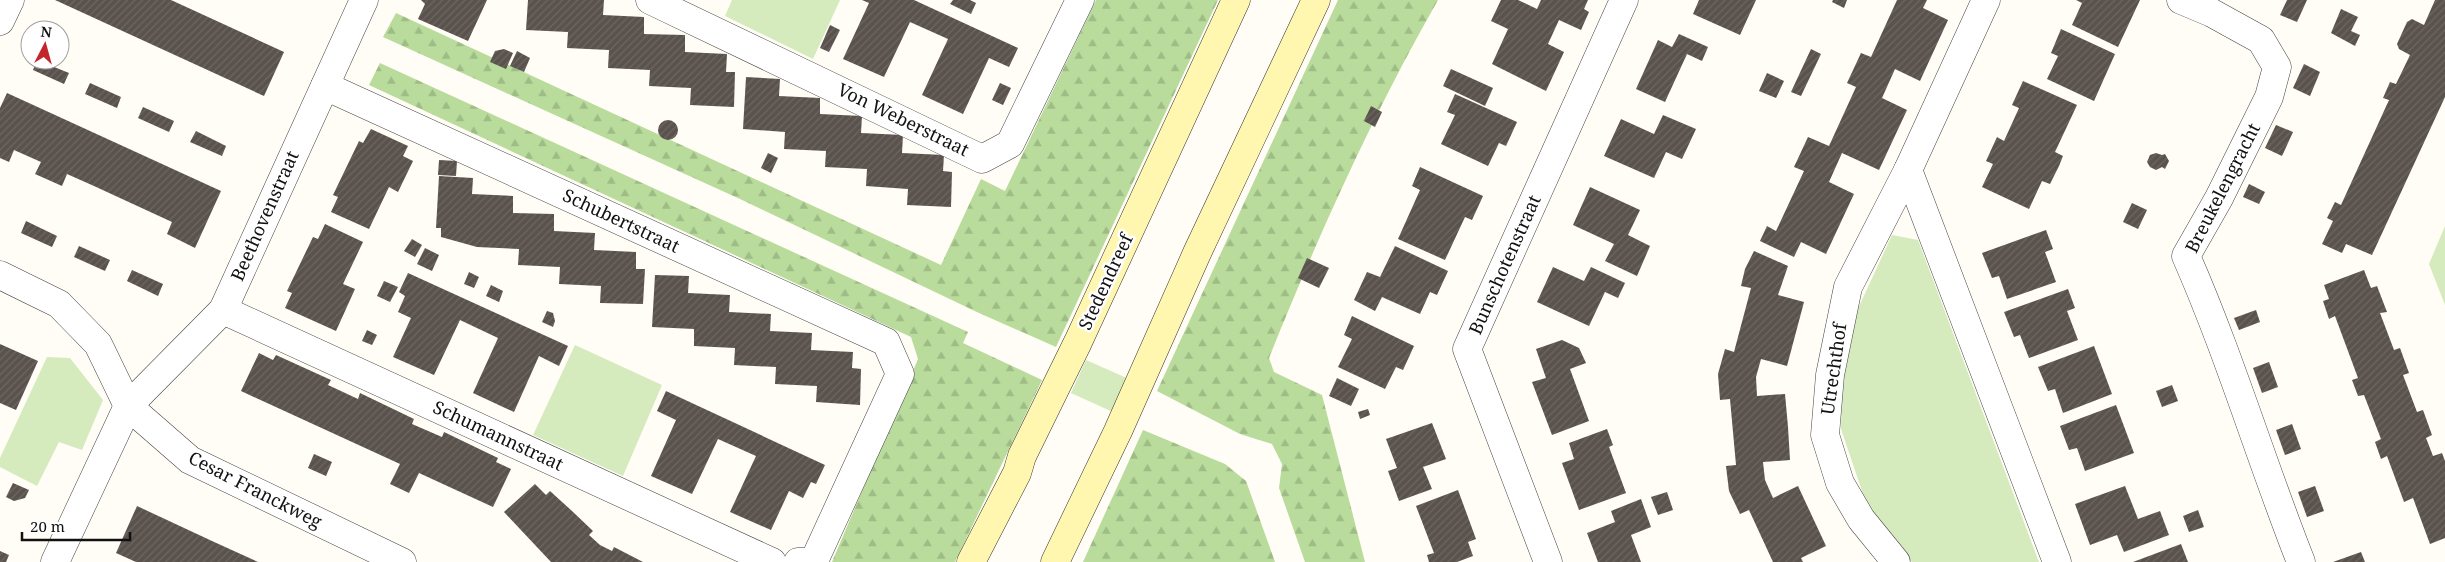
<svg xmlns="http://www.w3.org/2000/svg" width="2445" height="562" font-family="'Noto Serif',serif">
	<defs>
		<pattern id="forest-firs" width="22" height="20" patternUnits="userSpaceOnUse" patternTransform="scale(1.25)"><rect width="22" height="20" fill="#b9dc9c"/><path d="M5 1l3.5 6h-7zM16 11l3.5 6h-7z" fill="#9ebc85"/></pattern>
		<pattern id="building-hatch" width="6" height="6" patternUnits="userSpaceOnUse" patternTransform="scale(1.25)"><rect width="6" height="6" fill="#5a524d"/><path d="M-1 1l2-2M0 6l6-6M5 7l2-2" fill="none" stroke="#6d6662"/></pattern>
	</defs>
	<rect width="100%" height="100%" fill="#fffdf5"/>
	<g fill="#d5ebbd">
		<path d="M732,0H840L813,59L725,16Z"/>
		<path d="M2445,226V305L2429,264Z"/>
		<path d="M1892,235L1918,240L2039,562H1912L1866,503L1841,429L1842,382L1850,326Z"/>
		<path d="M575,345L662,385L623,476L533,435Z"/>
		<path d="M47,357L70,358L103,400L82,450L59,442L37,486L0,467V458Z"/>
		<path d="M1086,360L1129,379L1115,413L1071,393Z"/>
	</g>
	<g fill="url(#forest-firs)">
		<path d="M1096,0H1218L1056,347L979,313L740,199L383,37L396,13L941,265L981,179L1005,191Z"/>
		<path d="M1338,0H1438C1373,114 1318,236 1269,358L1274,372L1322,395L1365,562H1305L1279,488L1282,464L1272,444L1240,434L1157,391Z"/>
		<path d="M380,63L968,332L963,343L1042,380L955,562H832L918,359L911,337L369,85Z"/>
		<path d="M1143,430L1225,464L1246,481L1275,562H1083Z"/>
	</g>
	<g fill="url(#building-hatch)">
		<path d="M55,0H171L284,52L264,96Z"/>
		<path d="M421,0H487L468,41L418,19L425,4Z"/>
		<path d="M528,0H604L603,15L644,17V34L685,35V52L727,54L726,72H735L734,107L690,105L691,88L649,86L650,70L608,68L609,50L567,48L568,32L526,30Z"/>
		<path d="M862,0H914L1018,48L1009,67L989,58L963,114L922,95L948,39L910,22L884,77L843,59L869,3Z"/>
		<path d="M953,0H970L976,3L971,14L950,4Z"/>
		<path d="M1501,0H1518L1537,9L1541,0H1588L1584,9L1589,12L1581,30L1559,20L1548,44L1564,52L1546,91L1492,64L1508,29L1491,21Z"/>
		<path d="M1699,0H1756L1740,35L1693,14Z"/>
		<path d="M1833,0H1847L1844,8L1832,2Z"/>
		<path d="M1897,0H1927L1923,8L1948,20L1920,81L1895,69L1882,98L1907,110L1879,170L1842,153L1829,182L1854,194L1826,254L1801,242L1794,257L1760,241L1767,226L1776,231L1804,171L1794,167L1808,137L1829,146L1856,87L1847,83L1861,53L1871,57Z"/>
		<path d="M2076,0H2140L2118,47L2072,25L2082,3Z"/>
		<path d="M2287,0H2307L2297,22L2280,15Z"/>
		<path d="M2435,0H2445V97L2372,255L2346,244L2342,253L2322,244L2333,221L2327,218L2335,202L2341,205L2389,100L2383,98L2390,82L2396,84L2410,55L2399,49L2397,44L2407,22L2412,19L2424,25Z"/>
		<path d="M2341,9L2358,17L2351,31L2360,35L2355,46L2331,33Z"/>
		<path d="M830,25L840,30L829,52L820,48Z"/>
		<path d="M2061,29L2115,54L2094,101L2047,79L2058,56L2051,53Z"/>
		<path d="M1679,34L1708,47L1702,61L1687,54L1665,102L1636,89L1658,40L1672,47Z"/>
		<path d="M504,49L513,53L506,69L490,62L495,51Z"/>
		<path d="M1811,49L1821,54L1801,96L1791,92Z"/>
		<path d="M517,51L530,58L524,72L510,66Z"/>
		<path d="M37,60L69,73L64,84L33,70Z"/>
		<path d="M2304,64L2320,72L2310,96L2293,88Z"/>
		<path d="M1451,69L1493,88L1485,106L1443,86Z"/>
		<path d="M1767,73L1784,81L1776,98L1759,91Z"/>
		<path d="M746,77L780,79L779,96L820,98V114L862,116L861,133L903,135L902,153L944,155L943,171L952,172L951,207L907,205L908,189L866,186L867,169L825,167L826,151L784,149L785,132L743,129Z"/>
		<path d="M2023,81L2077,105L2055,152L2063,156L2059,166L2050,184L2042,181L2029,209L1982,187L1993,164L1986,161L1997,137L2004,141L2019,108L2012,105Z"/>
		<path d="M90,83L121,97L117,108L85,94Z"/>
		<path d="M1000,83L1011,88L1003,105L992,100Z"/>
		<path d="M7,93L221,191L195,248L167,234L172,222L94,186L67,174L62,186L35,174L41,162L14,150L9,162L0,158V108Z"/>
		<path d="M1455,94L1517,122L1506,146L1499,143L1488,166L1441,144L1455,115L1447,112Z"/>
		<path d="M1371,106L1382,112L1375,127L1364,121Z"/>
		<path d="M143,107L174,121L169,132L138,118Z"/>
		<path d="M1663,115L1696,129L1682,159L1666,152L1654,178L1604,156L1621,119L1654,134Z"/>
		<circle cx="668" cy="130" r="10"/>
		<path d="M2276,125L2293,132L2282,156L2265,148Z"/>
		<path d="M371,129L408,146L403,156L413,161L398,192L389,187L369,229L331,212L338,197L333,195L359,141L363,143Z"/>
		<path d="M196,131L226,146L222,156L190,142Z"/>
		<path d="M768,153L778,158L771,173L761,168Z"/>
		<path d="M2156,153L2162,155L2165,154L2169,161L2165,169L2162,167L2156,170L2150,167L2147,162L2150,155Z"/>
		<path d="M439,160L457,161L456,176L438,175Z"/>
		<path d="M1420,167L1483,196L1472,220L1465,217L1445,260L1398,239L1420,190L1412,186Z"/>
		<path d="M439,176L473,178L472,194L513,196V213L554,214V231L595,233L594,250L636,252V269H645L643,304L600,303L601,286L559,284L560,267L518,265L519,249L477,247L441,237V228H436Z"/>
		<path d="M2249,184L2265,192L2259,204L2243,197Z"/>
		<path d="M1590,187L1640,210L1628,235L1650,246L1637,276L1605,261L1614,244L1573,225Z"/>
		<path d="M2132,203L2147,210L2138,229L2123,222Z"/>
		<path d="M26,221L57,236L52,247L21,233Z"/>
		<path d="M325,224L363,242L343,284L355,289L336,331L285,308L292,293L287,291L313,237L318,239Z"/>
		<path d="M2046,230L2053,249L2045,252L2056,282L2007,299L1999,276L1992,278L1982,253Z"/>
		<path d="M412,239L422,245L415,257L404,251Z"/>
		<path d="M79,246L110,260L105,271L74,257Z"/>
		<path d="M1395,246L1448,271L1437,295L1430,292L1420,314L1382,297L1375,311L1354,300L1367,272L1380,277Z"/>
		<path d="M425,248L439,255L432,271L417,264Z"/>
		<path d="M1754,251L1788,266L1778,295L1804,302L1787,366L1761,359L1756,377L1757,396L1785,394L1788,427L1790,460L1763,462L1765,480L1773,498L1798,486L1826,546L1801,558L1803,562H1773L1749,510L1740,514L1729,491L1726,466L1736,465L1730,399L1720,400L1718,374L1725,349L1734,352L1751,288L1741,286L1745,269Z"/>
		<path d="M1307,258L1329,268L1319,288L1298,278Z"/>
		<path d="M1553,267L1584,281L1591,267L1625,283L1618,298L1605,292L1589,326L1537,302Z"/>
		<path d="M132,270L163,284L158,296L127,281Z"/>
		<path d="M2364,270L2371,288L2377,286L2387,312L2380,313L2394,350L2400,348L2409,373L2403,375L2417,412L2423,410L2432,435L2426,438L2433,456L2442,453L2445,461V538L2430,544L2413,498L2404,502L2387,456L2381,459L2375,442L2381,439L2364,395L2358,396L2352,380L2358,378L2335,316L2329,319L2323,301L2329,299L2324,285Z"/>
		<path d="M469,272L479,277L474,288L464,284Z"/>
		<path d="M408,273L568,346L559,366L539,356L514,412L473,393L498,338L460,320L434,375L393,357L411,318L398,312L405,296L399,292Z"/>
		<path d="M655,275L689,276L688,293L730,295L729,312L771,314L770,331L812,333L811,350L853,352L852,368L861,369L860,405L816,402L817,386L775,384L776,367L734,365L735,348L694,346V329L652,327Z"/>
		<path d="M384,281L398,287L390,302L377,296Z"/>
		<path d="M491,285L503,291L499,302L486,296Z"/>
		<path d="M2068,289L2075,308L2067,311L2078,340L2029,358L2020,335L2014,337L2004,312Z"/>
		<path d="M2256,310L2260,322L2239,330L2234,318Z"/>
		<path d="M547,311L553,313L555,321L553,327L542,322Z"/>
		<path d="M1352,316L1414,346L1403,370L1396,367L1385,389L1338,367L1352,339L1344,335Z"/>
		<path d="M367,330L377,335L372,345L362,341Z"/>
		<path d="M1562,340L1579,348L1586,363L1570,369L1589,421L1552,435L1532,382L1546,378L1536,349Z"/>
		<path d="M0,344L38,361L16,410L0,403Z"/>
		<path d="M2094,346L2112,394L2063,413L2055,389L2048,391L2038,367Z"/>
		<path d="M259,353L273,360L276,355L331,380L328,385L358,399L360,393L414,419L412,424L442,437L444,432L498,458L496,462L511,469L493,507L419,473L409,493L390,484L400,464L241,391Z"/>
		<path d="M2269,362L2278,387L2262,393L2253,368Z"/>
		<path d="M1337,378L1359,389L1351,406L1329,396Z"/>
		<path d="M2172,385L2178,401L2162,407L2156,391Z"/>
		<path d="M666,391L825,465L816,484L811,482L803,498L789,491L771,530L730,512L756,456L718,439L692,494L651,476L676,420L657,411Z"/>
		<path d="M2116,405L2134,453L2085,471L2077,448L2069,450L2060,426Z"/>
		<path d="M1368,409L1370,415L1360,419L1358,412Z"/>
		<path d="M1432,423L1446,459L1423,467L1432,489L1399,501L1388,471L1397,468L1386,439Z"/>
		<path d="M2292,424L2301,449L2285,455L2276,430Z"/>
		<path d="M1607,429L1613,445L1609,447L1626,493L1579,510L1562,463L1574,459L1569,443Z"/>
		<path d="M314,454L332,462L326,476L308,468Z"/>
		<path d="M13,483L29,490L25,498L14,501L6,497Z"/>
		<path d="M535,484L546,495L550,491L572,511L593,531L589,535L600,545L612,551L614,547L643,562H551L504,512Z"/>
		<path d="M2125,486L2138,519L2160,511L2169,535L2124,552L2117,535L2090,545L2075,504Z"/>
		<path d="M2315,486L2324,511L2307,517L2298,492Z"/>
		<path d="M1458,490L1476,539L1468,542L1473,556L1457,562H1429L1427,555L1434,553L1416,506Z"/>
		<path d="M1667,492L1673,510L1658,515L1651,497Z"/>
		<path d="M1641,499L1651,527L1631,535L1641,562H1598L1587,533L1615,522L1611,511Z"/>
		<path d="M137,506L212,541L258,562H136L116,553Z"/>
		<path d="M2198,510L2204,527L2189,532L2183,516Z"/>
		<path d="M2181,544L2188,562H2133Z"/>
		<path d="M0,551L9,555L6,562H0Z"/>
		<path d="M2361,552L2365,562H2333Z"/>
	</g>
	<g fill="none" stroke-linecap="round" stroke-linejoin="round">
		<defs>
			<g id="minor">
				<path d="M650,0L982,159L1010,144L1080,0"/>
				<path d="M2181,0L2212,13L2261,40L2277,67L2269,97L2219,198L2186,256C2230,356 2261,461 2301,562"/>
				<path d="M0,21L10,0"/>
				<path d="M325,86L886,342L900,374L814,561L798,562"/>
				<path d="M1908,170L2057,562"/>
				<path d="M0,275L59,304L98,344L128,406L190,460L402,562"/>
				<path d="M223,310L772,562"/>
				<path d="M55,562L128,406L223,310L364,0"/>
				<path d="M1548,562L1467,349L1624,0"/>
				<path d="M1896,562L1861,519L1840,483L1825,435L1830,375L1848,287L1908,170L1986,0"/>
			</g>
			<g id="secondary">
				<path d="M971,562L1017,473L1022,456L1078,342L1236,0"/>
				<path d="M1055,562L1118,431L1197,253L1316,0"/>
			</g>
		</defs>
		<use href="#minor" stroke="#444" stroke-width="29"/>
		<use href="#secondary" stroke="#333" stroke-width="29"/>
		<use href="#minor" stroke="#fff" stroke-width="28"/>
		<use href="#secondary" stroke="#fff6b0" stroke-width="28"/>
	</g>
	<g text-anchor="middle" stroke-width="5" stroke-linejoin="round" paint-order="stroke">
		<g font-size="18" fill="#111" stroke="#fff">
			<text transform="translate(903 120) rotate(26)" y="6">Von Weberstraat</text>
			<text transform="translate(2223 188) rotate(-63)" y="6">Breukelengracht</text>
			<text transform="translate(265 216) rotate(-66)" y="6">Beethovenstraat</text>
			<text transform="translate(621 221) rotate(25)" y="6">Schubertstraat</text>
			<text transform="translate(1505 265) rotate(-66)" y="6">Bunschotenstraat</text>
			<text transform="translate(1106 282) rotate(-65)" y="6">Stedendreef</text>
			<text transform="translate(1834 369) rotate(-82)" y="6">Utrechthof</text>
			<text transform="translate(498 436) rotate(25)" y="6">Schumannstraat</text>
			<text transform="translate(255 490) rotate(27)" y="6">Cesar Franckweg</text>
		</g>
	</g>
	<g transform="translate(45 45) rotate(6)"><circle r="24" fill="#ffffff" stroke="#a0a0a0"/>
	<path d="M0-4L9 19L0 12L-9 19Z" fill="#c4262e"/>
	<text y="-8" font-size="14" font-weight="bold" text-anchor="middle" fill="#111111">N</text>
	</g>
	<path d="M22 532v8h108v-8" fill="none" stroke="#111111" stroke-width="2.5"/>
	<text x="30" y="532" font-size="15" fill="#111111" stroke="#ffffff" stroke-width="4" paint-order="stroke">20 m</text>
</svg>
